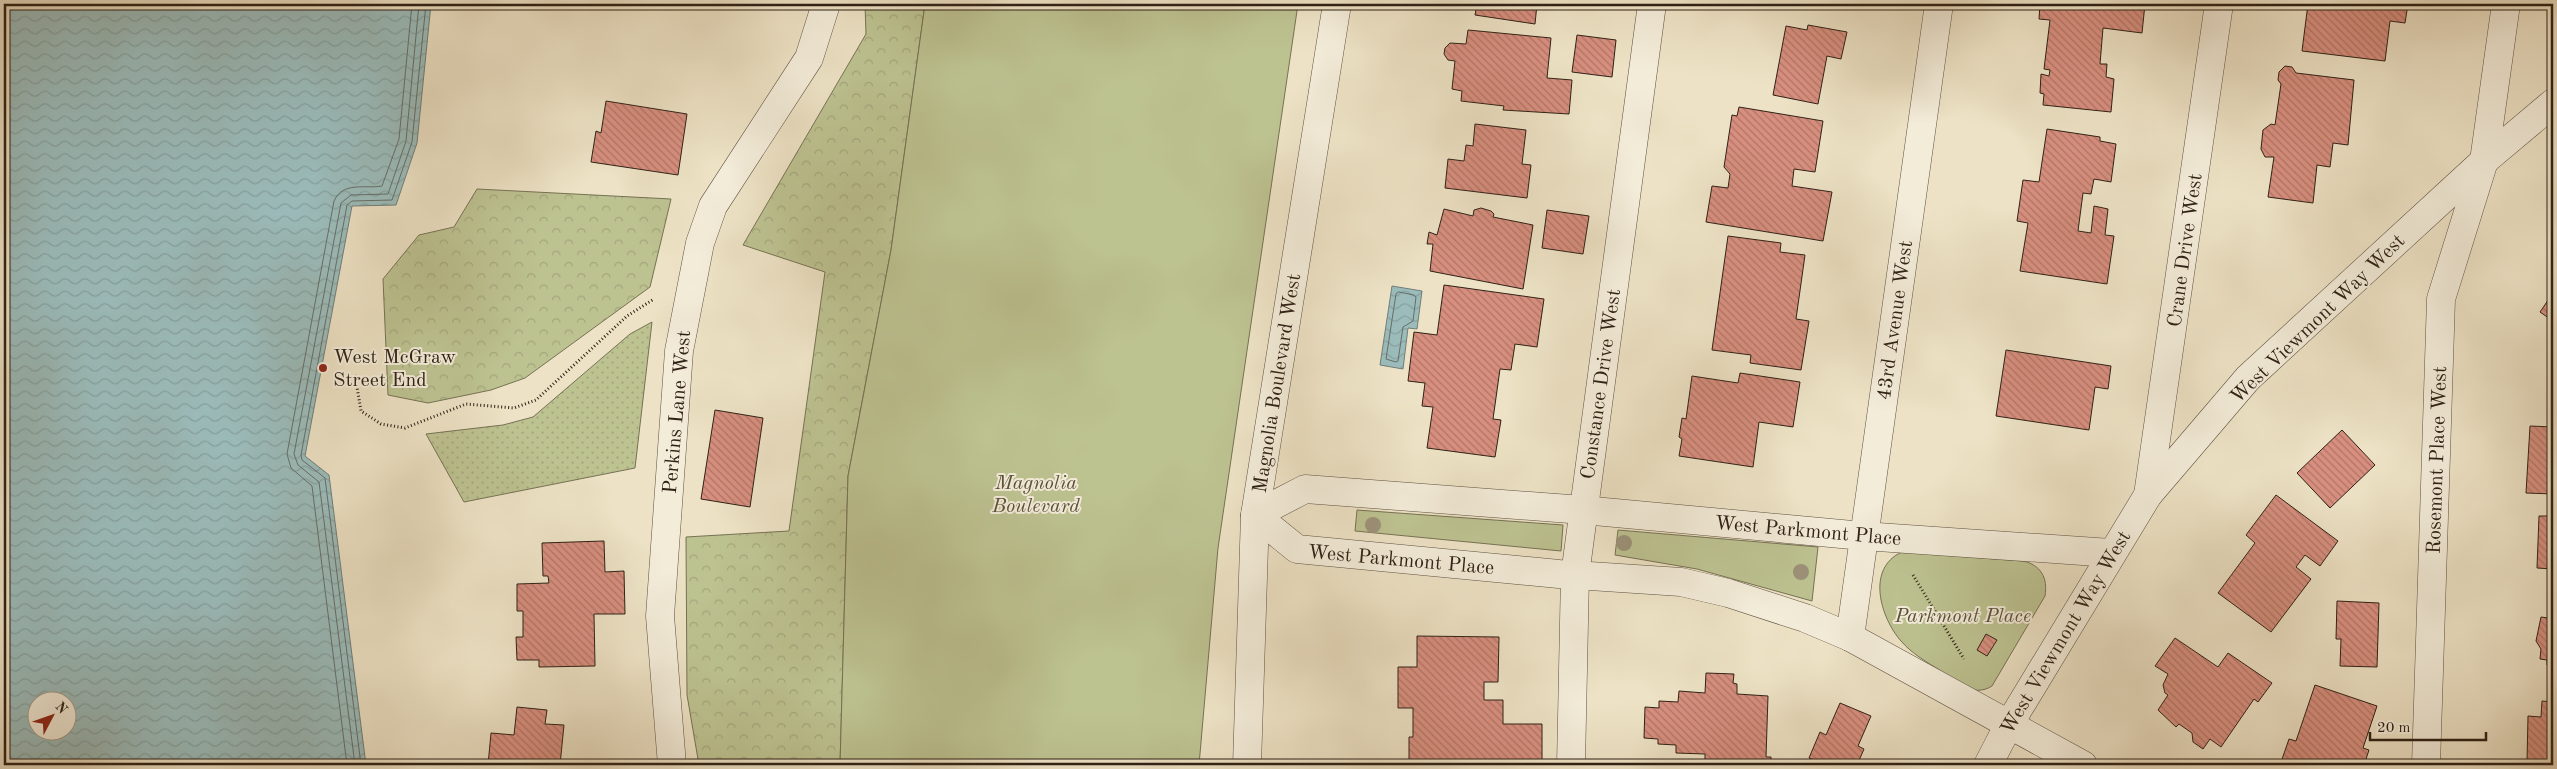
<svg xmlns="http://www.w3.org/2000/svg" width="2557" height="769" font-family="'Old Standard TT',serif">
	<defs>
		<pattern id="grass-dots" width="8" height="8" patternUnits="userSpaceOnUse" patternTransform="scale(1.25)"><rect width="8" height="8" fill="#bdc291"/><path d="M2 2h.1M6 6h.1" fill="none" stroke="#a3a67c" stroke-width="1.8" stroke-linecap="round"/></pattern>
		<pattern id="forest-crowns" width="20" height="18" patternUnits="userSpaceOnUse" patternTransform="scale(1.25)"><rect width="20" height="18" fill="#bdc291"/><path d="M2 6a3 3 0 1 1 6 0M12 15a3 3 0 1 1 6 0" fill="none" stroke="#a3a67c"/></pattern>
		<pattern id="water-waves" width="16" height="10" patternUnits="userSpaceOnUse" patternTransform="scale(1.25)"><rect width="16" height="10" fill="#9bbcbb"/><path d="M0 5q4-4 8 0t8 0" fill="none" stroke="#86a1a0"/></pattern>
		<pattern id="building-back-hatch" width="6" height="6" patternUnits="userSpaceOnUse" patternTransform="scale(1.25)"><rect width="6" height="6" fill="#d88f7f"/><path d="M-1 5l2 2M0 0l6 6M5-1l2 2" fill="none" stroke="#b07467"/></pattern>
	</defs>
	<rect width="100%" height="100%" fill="#ede2c5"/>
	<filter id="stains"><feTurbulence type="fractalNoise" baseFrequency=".004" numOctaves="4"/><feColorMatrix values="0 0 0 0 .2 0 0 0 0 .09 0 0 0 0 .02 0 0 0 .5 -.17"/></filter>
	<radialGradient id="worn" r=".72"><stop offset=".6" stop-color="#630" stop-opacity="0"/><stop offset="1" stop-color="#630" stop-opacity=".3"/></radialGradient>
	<path fill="url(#grass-dots)" stroke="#767254" d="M652,322L635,468L464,502L426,434L503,425L533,417L630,334Z"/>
	<g fill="url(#forest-crowns)" stroke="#767254">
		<path d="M865,4H925L891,250L848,476L840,765H699L687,695L686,537L789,531L825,272L743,245L866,34Z"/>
		<path d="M477,189L671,199L650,287L525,378L491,390L428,403L388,395L383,279L419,235L454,227Z"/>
	</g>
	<g fill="#bdc291" stroke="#767254">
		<path d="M925,4H1298L1218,548L1199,765H840L848,476L891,250Z"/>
		<path d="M1357,510L1563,525L1561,551L1355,531Z"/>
		<path d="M1618,530L1818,547L1812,601L1697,569L1615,555Z"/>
		<path d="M1902,552L2023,561C2041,565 2048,578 2045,596L1992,686C1973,698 1957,682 1941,671C1927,662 1912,654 1901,641C1880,617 1866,568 1902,552Z"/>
	</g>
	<g fill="url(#water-waves)" stroke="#707e79" fill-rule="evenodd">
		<path d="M4,4H431L417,143L396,205L352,206L305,456L329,475L366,765H4ZM38,702H68V732H38Z"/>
		<path d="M1392,286L1422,291L1417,329L1408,328L1403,369L1380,365Z"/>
	</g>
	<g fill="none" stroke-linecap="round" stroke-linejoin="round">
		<g stroke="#656e68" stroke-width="1">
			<path d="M1399,292L1414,295L1416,297L1413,321L1403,327L1398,361L1396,362L1386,359L1396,294Z"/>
			<path d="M347,765L312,486L291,468L287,454L334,201C343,181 365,189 382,186L399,139L412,4"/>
			<path d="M355,765L319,482L298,465L294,454L341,203L351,195L388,194L406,141L419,4"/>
			<path d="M361,765L325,478L302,460L301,455L347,205L352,201L392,200L412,142L426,4"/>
		</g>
	</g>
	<g fill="url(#building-back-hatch)" stroke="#2f2116">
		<path d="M1477,4H1537L1535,24L1475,15Z"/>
		<path d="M2040,4H2145L2142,33L2103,28L2100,64H2107L2106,77L2114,79L2111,112L2043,105L2044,94L2040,93L2041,74L2049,76L2050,70L2044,69L2050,20L2039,19Z"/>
		<path d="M2308,4H2408L2405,23L2390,21L2385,61L2302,51Z"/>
		<path d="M1808,25L1847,32L1841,59L1827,56L1818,104L1773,95L1786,26L1807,30Z"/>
		<path d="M1468,30L1551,38L1547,78L1572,80L1569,114L1503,110L1504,106L1461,101L1462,91L1452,89L1455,61L1448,60L1444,54L1445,48L1450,43L1466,44Z"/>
		<path d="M1577,35L1616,40L1612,77L1572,72Z"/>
		<path d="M2285,66L2292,67L2296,73L2354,80L2348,145L2333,143L2330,167L2317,165L2313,203L2268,197L2274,157H2265L2261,149L2263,130L2271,124L2275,125L2281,84L2278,80L2279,72Z"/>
		<path d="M606,101L687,114L678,175L591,162L596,131L601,133Z"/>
		<path d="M1739,107L1823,121L1815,172L1794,169L1792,186L1832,192L1823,241L1706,222L1712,186L1728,188L1730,174L1724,167L1732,115L1737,116Z"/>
		<path d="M1475,124L1526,130L1522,164L1531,165L1527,198L1445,188L1448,159L1464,161L1466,145L1473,146Z"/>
		<path d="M2047,129L2100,137V141L2116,144L2111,182L2094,179L2091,194L2083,193L2078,231L2091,233L2094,206L2108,209L2105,235L2114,236L2107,284L2020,271L2028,223L2017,221L2023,180L2039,182Z"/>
		<path d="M1481,208L1491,211L1494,214L1493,217L1533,225L1523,289L1430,271L1433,244H1427L1429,232L1437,235L1444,209L1473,216L1474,210Z"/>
		<path d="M1547,210L1589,216L1583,254L1542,248Z"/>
		<path d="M1728,236L1781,243L1780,252L1805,255L1796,319L1809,321L1801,370L1750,363L1751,355L1712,350Z"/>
		<path d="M1444,285L1544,299L1537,347L1515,344L1511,370L1500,369L1493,419L1501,420L1495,457L1427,448L1433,407L1422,406L1425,383L1408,381L1414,332L1437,335Z"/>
		<path d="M2553,285V321L2540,312L2553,293L2550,291Z"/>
		<path d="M2006,350L2111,366L2108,389L2095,387L2089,430L1996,416Z"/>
		<path d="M1740,373L1800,382L1793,427L1759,422L1753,467L1679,456L1682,439L1679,437L1682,418L1686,419L1692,376L1738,383Z"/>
		<path d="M715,410L763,418L750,507L701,499Z"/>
		<path d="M2530,426L2553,427V494L2526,493Z"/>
		<path d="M2342,430L2375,465L2330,508L2297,473Z"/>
		<path d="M2276,495L2338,541L2320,566L2305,555L2296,567L2311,579L2271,632L2218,593L2255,543L2246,535Z"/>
		<path d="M2539,516H2553V569L2537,568Z"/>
		<path d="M604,541L605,572L624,571L625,614H594L595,666L539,667V660H517L516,637H523V611H517V584L549,583L548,576H543L542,543Z"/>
		<path d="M2337,601L2379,603L2377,667L2340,666L2341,639H2336Z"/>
		<path d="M2548,608L2553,609V665H2547V660L2540,659L2541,649L2536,641L2541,617L2548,618Z"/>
		<path d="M1986,634L1997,640L1987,656L1977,650Z"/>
		<path d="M1417,636L1499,637L1498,682H1484V700H1503V724H1542V765H1457V761H1409V737H1413V708H1398V667H1417Z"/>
		<path d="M2175,638L2218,667L2228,653L2272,683L2258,702L2254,699L2221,747L2210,739L2203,749L2193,742L2192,733L2179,724L2176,727L2158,710L2168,695L2165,693L2163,685L2168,674L2155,666Z"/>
		<path d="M1706,673L1734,674L1733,683L1737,684V694L1768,696L1766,757H1771V765H1705V754L1676,753V745L1658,744V739L1644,738L1645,707L1659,708V701L1678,702L1679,691L1705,693Z"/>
		<path d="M2315,685L2377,706L2363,748L2369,750L2364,765H2280L2289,739L2296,741Z"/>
		<path d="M2542,701L2553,702V762H2527L2528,716L2541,717Z"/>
		<path d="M1840,703L1871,716L1858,746L1864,749L1857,765H1818L1820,762L1809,758L1820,732L1826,735Z"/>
		<path d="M517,707L547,710L545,724L564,725L560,765H488L491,733L514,735Z"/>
	</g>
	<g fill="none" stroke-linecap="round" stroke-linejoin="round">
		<defs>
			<g id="minor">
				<path d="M2148,495L2219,4"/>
				<path d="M1850,637L1939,4"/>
				<path d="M672,765L660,616L679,351L700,243L713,206L809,58L826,4"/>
				<path d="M1247,765L1255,515L1337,4"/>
				<path d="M1571,765L1575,575L1652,4"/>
				<path d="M1988,765L2008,726L2148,495L2248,378L2484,161L2553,103"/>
				<path d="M2083,765L1850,637L1805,618L1728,593L1681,582L1559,574L1297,549L1255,515L1305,489L1583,510L1863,536L2111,553"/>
				<path d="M2426,765L2441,299L2484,161L2506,4"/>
			</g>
		</defs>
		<use href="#minor" stroke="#5e5142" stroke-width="29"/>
		<g stroke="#2f2116" stroke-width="3" stroke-dasharray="1 2.5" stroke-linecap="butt">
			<path d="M355,375L361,411L381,424L405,428L466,404L514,408L536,400L627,316L654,299"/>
			<path d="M1913,575L1964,659"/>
		</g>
		<use href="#minor" stroke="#f3ecd9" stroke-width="28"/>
	</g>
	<g fill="#9c9279">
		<circle cx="1373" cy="525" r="8"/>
		<circle cx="1624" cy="543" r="8"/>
		<circle cx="1801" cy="572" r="8"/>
	</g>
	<circle fill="#8f2418" stroke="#f3ecd9" stroke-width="2" cx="323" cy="368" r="5"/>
	<g text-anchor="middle" stroke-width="4" stroke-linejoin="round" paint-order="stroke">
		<g font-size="20" fill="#2f2116" stroke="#f3ecd9">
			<text transform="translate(2184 250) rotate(-82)" y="7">Crane Drive West</text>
			<text transform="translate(2317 318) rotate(-44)" y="7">West Viewmont Way West</text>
			<text transform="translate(1894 320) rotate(-82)" y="7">43rd Avenue West</text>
			<text transform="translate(1276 383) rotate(-81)" y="7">Magnolia Boulevard West</text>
			<text transform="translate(1600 384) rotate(-82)" y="7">Constance Drive West</text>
			<text transform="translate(676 412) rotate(-85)" y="7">Perkins Lane West</text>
			<text transform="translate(2436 460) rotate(-88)" y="7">Rosemont Place West</text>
			<text transform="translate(1808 530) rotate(5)" y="7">West Parkmont Place</text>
			<text transform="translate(1401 559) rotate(5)" y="7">West Parkmont Place</text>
			<text transform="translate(2065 632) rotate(-59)" y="7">West Viewmont Way West</text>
		</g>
		<g font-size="20" fill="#2f2116" stroke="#f3ecd9" text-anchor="start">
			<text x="333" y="363">West McGraw<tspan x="333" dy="23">Street End</tspan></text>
		</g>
		<g font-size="20" font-style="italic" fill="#5a513b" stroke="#f3ecd9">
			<text x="1036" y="489">Magnolia<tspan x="1036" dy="23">Boulevard</tspan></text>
			<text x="1963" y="622">Parkmont Place</text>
		</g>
	</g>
	<rect width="2557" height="769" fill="none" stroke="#ede2c5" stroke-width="20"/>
	<rect x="5" y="5" width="2547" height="759" fill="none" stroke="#2f2116" stroke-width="2.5"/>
	<rect x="10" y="10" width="2537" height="749" fill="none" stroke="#2f2116"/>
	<g transform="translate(52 716) rotate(49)"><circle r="24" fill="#f3ecd9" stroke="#a59b8b"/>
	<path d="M0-4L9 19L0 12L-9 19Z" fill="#8f2418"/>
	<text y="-8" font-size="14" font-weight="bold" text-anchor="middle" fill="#2f2116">N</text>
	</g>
	<path d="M2370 732v8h116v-8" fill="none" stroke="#2f2116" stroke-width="2.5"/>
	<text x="2377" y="732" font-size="15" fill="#2f2116" stroke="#f3ecd9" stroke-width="4" paint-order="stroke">20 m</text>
	<rect width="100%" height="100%" filter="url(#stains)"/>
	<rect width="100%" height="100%" fill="url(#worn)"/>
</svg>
